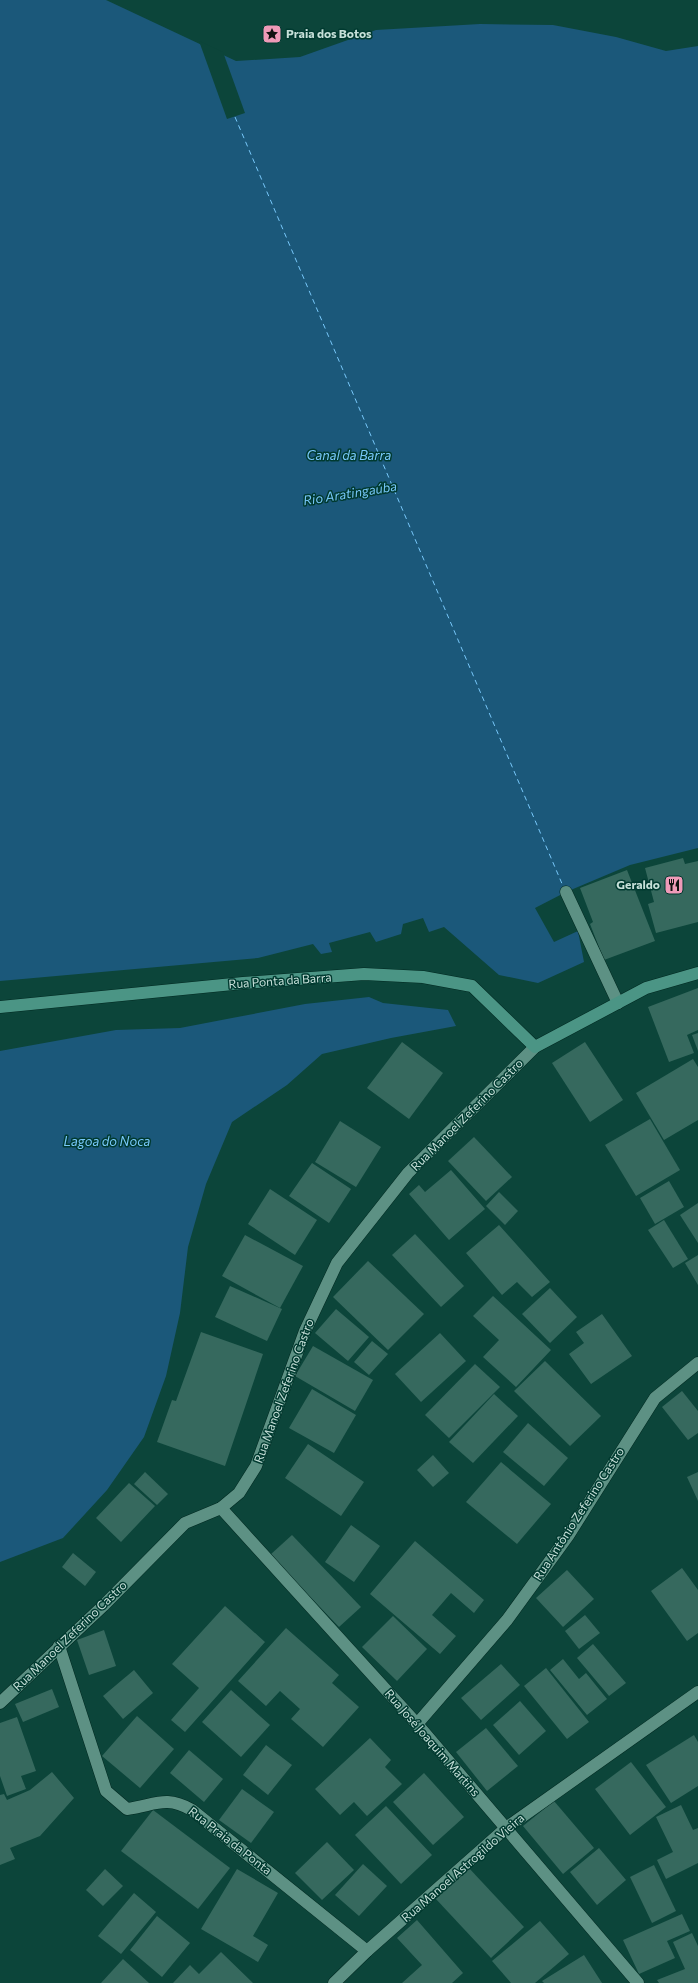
<svg xmlns="http://www.w3.org/2000/svg" width="698" height="1983" font-family="Commissioner,sans-serif">
	<rect width="100%" height="100%" fill="#0c453a"/>
	<g fill="#1b587a">
		<path d="M0,0H106L236,61L300,57L376,30L480,24L553,25L616,37L666,51L698,46V848L630,865L566,892L535,908L554,942L578,931L584,962L538,983L499,975L444,927L429,932L423,918L403,924L401,934L376,942L370,932L329,943L332,952L321,954L313,944L258,958L0,981Z"/>
		<path d="M369,997L383,1003L448,1010L456,1026L391,1038L322,1054L287,1085L232,1122L206,1184L188,1247L180,1313L166,1376L144,1437L107,1490L63,1538L0,1562V1051L116,1030L180,1028L305,1004Z"/>
	</g>
	<path fill="#0c453a" d="M199,41L223,52L245,113L227,119Z"/>
	<g fill="none" stroke-linecap="round" stroke-linejoin="round">
		<path stroke="#78c8fa" stroke-width="1" stroke-dasharray="5 4" stroke-linecap="butt" d="M235,117L563,886"/>
	</g>
	<g fill="#36695e">
		<path d="M683,858L685,864L698,861V922L656,933L648,904L654,902L645,868Z"/>
		<path d="M627,870L655,941L604,960L590,924L593,922L580,888Z"/>
		<path d="M698,988V1030L687,1035L694,1053L669,1062L648,1007Z"/>
		<path d="M698,1033V1051L692,1035Z"/>
		<path d="M402,1042L443,1073L409,1119L367,1088Z"/>
		<path d="M585,1042L623,1100L590,1122L552,1063Z"/>
		<path d="M693,1059L698,1067V1120L664,1140L636,1093Z"/>
		<path d="M650,1119L680,1170L636,1196L605,1145Z"/>
		<path d="M340,1121L381,1147L356,1187L315,1162Z"/>
		<path d="M474,1137L512,1177L486,1201L448,1161Z"/>
		<path d="M312,1163L351,1189L329,1223L289,1196Z"/>
		<path d="M451,1170L485,1209L449,1240L409,1194L419,1185L425,1192Z"/>
		<path d="M669,1181L684,1207L655,1224L640,1198Z"/>
		<path d="M270,1189L317,1220L295,1255L248,1224Z"/>
		<path d="M499,1192L518,1211L505,1225L486,1206Z"/>
		<path d="M698,1203V1243L680,1215Z"/>
		<path d="M664,1220L688,1259L673,1268L648,1230Z"/>
		<path d="M499,1225L550,1282L532,1297L517,1282L502,1295L466,1253Z"/>
		<path d="M415,1234L464,1286L441,1307L392,1255Z"/>
		<path d="M245,1235L303,1266L280,1308L222,1276Z"/>
		<path d="M698,1255V1285L685,1263Z"/>
		<path d="M368,1261L424,1314L388,1350L333,1297Z"/>
		<path d="M230,1286L282,1309L267,1341L215,1317Z"/>
		<path d="M550,1288L577,1317L550,1343L522,1314Z"/>
		<path d="M493,1296L551,1350L516,1387L483,1357L499,1340L473,1316Z"/>
		<path d="M336,1309L369,1337L348,1361L315,1333Z"/>
		<path d="M602,1314L632,1356L591,1384L569,1354L584,1343L576,1332Z"/>
		<path d="M201,1332L263,1354L225,1466L157,1442L172,1400L176,1401Z"/>
		<path d="M440,1333L466,1361L421,1402L395,1374Z"/>
		<path d="M372,1341L388,1354L369,1375L354,1362Z"/>
		<path d="M313,1346L373,1380L355,1411L295,1376Z"/>
		<path d="M545,1361L601,1416L570,1446L514,1391Z"/>
		<path d="M475,1364L500,1387L449,1438L425,1415Z"/>
		<path d="M312,1389L356,1415L334,1453L289,1428Z"/>
		<path d="M682,1391L698,1411V1433L688,1440L662,1407Z"/>
		<path d="M494,1394L518,1416L473,1463L449,1442Z"/>
		<path d="M528,1423L568,1458L544,1486L503,1452Z"/>
		<path d="M308,1444L364,1482L341,1516L285,1478Z"/>
		<path d="M433,1455L449,1473L433,1487L417,1470Z"/>
		<path d="M501,1462L551,1504L517,1544L466,1502Z"/>
		<path d="M145,1472L168,1494L157,1505L134,1484Z"/>
		<path d="M698,1472V1501L687,1477Z"/>
		<path d="M129,1483L155,1506L121,1542L96,1518Z"/>
		<path d="M351,1525L380,1546L354,1582L325,1562Z"/>
		<path d="M292,1535L361,1607L339,1627L270,1555Z"/>
		<path d="M415,1541L484,1600L474,1613L451,1593L432,1615L456,1636L440,1654L370,1594Z"/>
		<path d="M73,1553L96,1572L85,1586L62,1567Z"/>
		<path d="M682,1568L698,1590V1633L687,1641L651,1591Z"/>
		<path d="M567,1570L594,1599L563,1627L536,1598Z"/>
		<path d="M225,1606L265,1642L185,1732L171,1720L199,1688L172,1664Z"/>
		<path d="M585,1615L600,1633L579,1649L565,1631Z"/>
		<path d="M393,1616L427,1649L397,1681L362,1647Z"/>
		<path d="M286,1628L339,1675L332,1683L359,1707L323,1747L291,1719L300,1709L280,1691L266,1706L238,1681Z"/>
		<path d="M104,1630L116,1666L89,1675L77,1640Z"/>
		<path d="M593,1644L626,1683L609,1696L577,1658Z"/>
		<path d="M563,1659L579,1679L586,1673L607,1699L587,1715L550,1670Z"/>
		<path d="M501,1664L520,1685L481,1720L461,1698Z"/>
		<path d="M546,1668L589,1722L567,1739L524,1686Z"/>
		<path d="M134,1670L153,1693L123,1719L103,1696Z"/>
		<path d="M52,1689L59,1707L23,1722L15,1704Z"/>
		<path d="M231,1690L270,1725L241,1757L202,1722Z"/>
		<path d="M520,1701L546,1731L519,1755L493,1725Z"/>
		<path d="M137,1716L174,1749L140,1788L102,1756Z"/>
		<path d="M17,1717L36,1771L21,1776L26,1789L7,1796L0,1776V1723Z"/>
		<path d="M486,1728L518,1766L487,1791L456,1752Z"/>
		<path d="M694,1735L698,1742V1786L671,1803L646,1765Z"/>
		<path d="M370,1738L391,1760L385,1767L402,1784L367,1816L354,1802L340,1815L315,1789Z"/>
		<path d="M266,1745L292,1765L268,1795L243,1775Z"/>
		<path d="M189,1750L223,1779L204,1802L170,1773Z"/>
		<path d="M631,1762L666,1807L630,1835L595,1789Z"/>
		<path d="M52,1772L74,1798L40,1836L10,1848L15,1859L0,1865V1795L4,1794L7,1800L30,1790Z"/>
		<path d="M424,1773L464,1817L433,1845L393,1802Z"/>
		<path d="M242,1789L274,1812L251,1843L219,1820Z"/>
		<path d="M554,1801L594,1848L563,1874L523,1826Z"/>
		<path d="M681,1805L693,1830L698,1828V1863L666,1879L657,1860L673,1852L656,1817Z"/>
		<path d="M386,1806L432,1855L401,1884L355,1835Z"/>
		<path d="M153,1810L230,1868L198,1909L121,1851Z"/>
		<path d="M327,1842L354,1870L322,1900L295,1873Z"/>
		<path d="M599,1848L626,1880L597,1905L570,1872Z"/>
		<path d="M363,1864L387,1886L359,1916L335,1895Z"/>
		<path d="M654,1865L676,1911L652,1923L630,1877Z"/>
		<path d="M468,1867L524,1927L491,1958L435,1898Z"/>
		<path d="M105,1869L123,1886L103,1906L86,1890Z"/>
		<path d="M237,1869L278,1893L253,1936L268,1945L258,1962L201,1929Z"/>
		<path d="M134,1893L156,1912L121,1954L98,1936Z"/>
		<path d="M682,1914L690,1931L667,1941L675,1958L639,1974L623,1940Z"/>
		<path d="M157,1916L190,1943L162,1977L130,1950Z"/>
		<path d="M417,1920L463,1973L452,1983H402L422,1965L397,1938Z"/>
		<path d="M540,1921L569,1954L535,1983H511L492,1961Z"/>
		<path d="M692,1933L698,1946V1983H659L657,1980L685,1969L673,1942Z"/>
		<path d="M221,1952L253,1983H173L190,1965L199,1974Z"/>
		<path d="M584,1955L602,1983H544L542,1981Z"/>
		<path d="M123,1959L149,1983H101Z"/>
	</g>
	<g fill="none" stroke-linecap="round" stroke-linejoin="round">
		<defs>
			<g id="street">
				<path d="M566,892L618,1003"/>
				<path d="M221,1508L417,1724L638,1983"/>
				<path d="M59,1646L106,1791L127,1809C156,1805 165,1795 192,1810L367,1951"/>
				<path d="M0,1703L103,1606L185,1523L221,1508L239,1493L256,1466L305,1331L337,1263L408,1173L535,1047"/>
				<path d="M417,1724L507,1620L568,1536L655,1398L698,1363"/>
				<path d="M334,1983L367,1951L506,1828L698,1692"/>
			</g>
			<path id="secondary" d="M0,1007L243,983L364,974L423,977L472,986L535,1047L646,988L698,973"/>
		</defs>
		<use href="#street" stroke="#002921" stroke-width="13"/>
		<use href="#secondary" stroke="#002921" stroke-width="13"/>
		<use href="#street" stroke="#5d9184" stroke-width="12"/>
		<use href="#secondary" stroke="#4b9585" stroke-width="12"/>
	</g>
	<defs>
		<symbol id="sight-square" viewBox="-11 -11 22 22"><rect x="-9" y="-9" width="18" height="18" rx="4" fill="#ef9ab8" stroke="#003a30"/><path d="M0-6L1.8-2.2L6-1.7L2.9 1.2L3.7 5.4L0 3.3L-3.7 5.4L-2.9 1.2L-6-1.7L-1.8-2.2Z" fill="#111"/></symbol>
		<symbol id="restaurant-square" viewBox="-11 -11 22 22"><rect x="-9" y="-9" width="18" height="18" rx="4" fill="#ef9ab8" stroke="#003a30"/><path d="M-5-6h1v4h1v-4h1v4h1v-4h1v5L-1.5 .5V6h-2V.5L-5-1ZM5-6V6H3V1.5H1.5Q1.5-4 5-6Z" fill="#111"/></symbol>
	</defs>
	<g fill-rule="evenodd">
		<use href="#sight-square" x="261" y="23" width="22" height="22"/>
		<use href="#restaurant-square" x="663" y="874" width="22" height="22"/>
	</g>
	<g text-anchor="middle" stroke-width="3" stroke-linejoin="round" paint-order="stroke">
		<g font-size="12" font-weight="bold" fill="#c6e0d9" stroke="#003a30" text-anchor="start">
			<text x="286" y="38">Praia dos Botos</text>
			<text x="660" y="889" text-anchor="end">Geraldo</text>
		</g>
		<g font-size="12" fill="#c6e0d9" stroke="#003a30">
			<text transform="translate(280 981) rotate(-4)" y="4">Rua Ponta da Barra</text>
			<text transform="translate(467 1115) rotate(-45)" y="4">Rua Manoel Zeferino Castro</text>
			<text transform="translate(284 1391) rotate(-70)" y="4">Rua Manoel Zeferino Castro</text>
			<text transform="translate(579 1514) rotate(-57)" y="4">Rua Antônio Zeferino Castro</text>
			<text transform="translate(70 1636) rotate(-44)" y="4">Rua Manoel Zeferino Castro</text>
			<text transform="translate(432 1743) rotate(49)" y="4">Rua José Joaquim Martins</text>
			<text transform="translate(230 1841) rotate(38)" y="4">Rua Praia da Ponta</text>
			<text transform="translate(463 1868) rotate(-41)" y="4">Rua Manoel Astrogildo Vieira</text>
		</g>
		<g font-size="13" font-style="italic" fill="#78c8fa" stroke="#003a30">
			<text x="349" y="460">Canal da Barra</text>
			<text transform="translate(350 493) rotate(-9)" y="5">Rio Aratingaúba</text>
			<text x="107" y="1146">Lagoa do Noca</text>
		</g>
	</g>
</svg>
